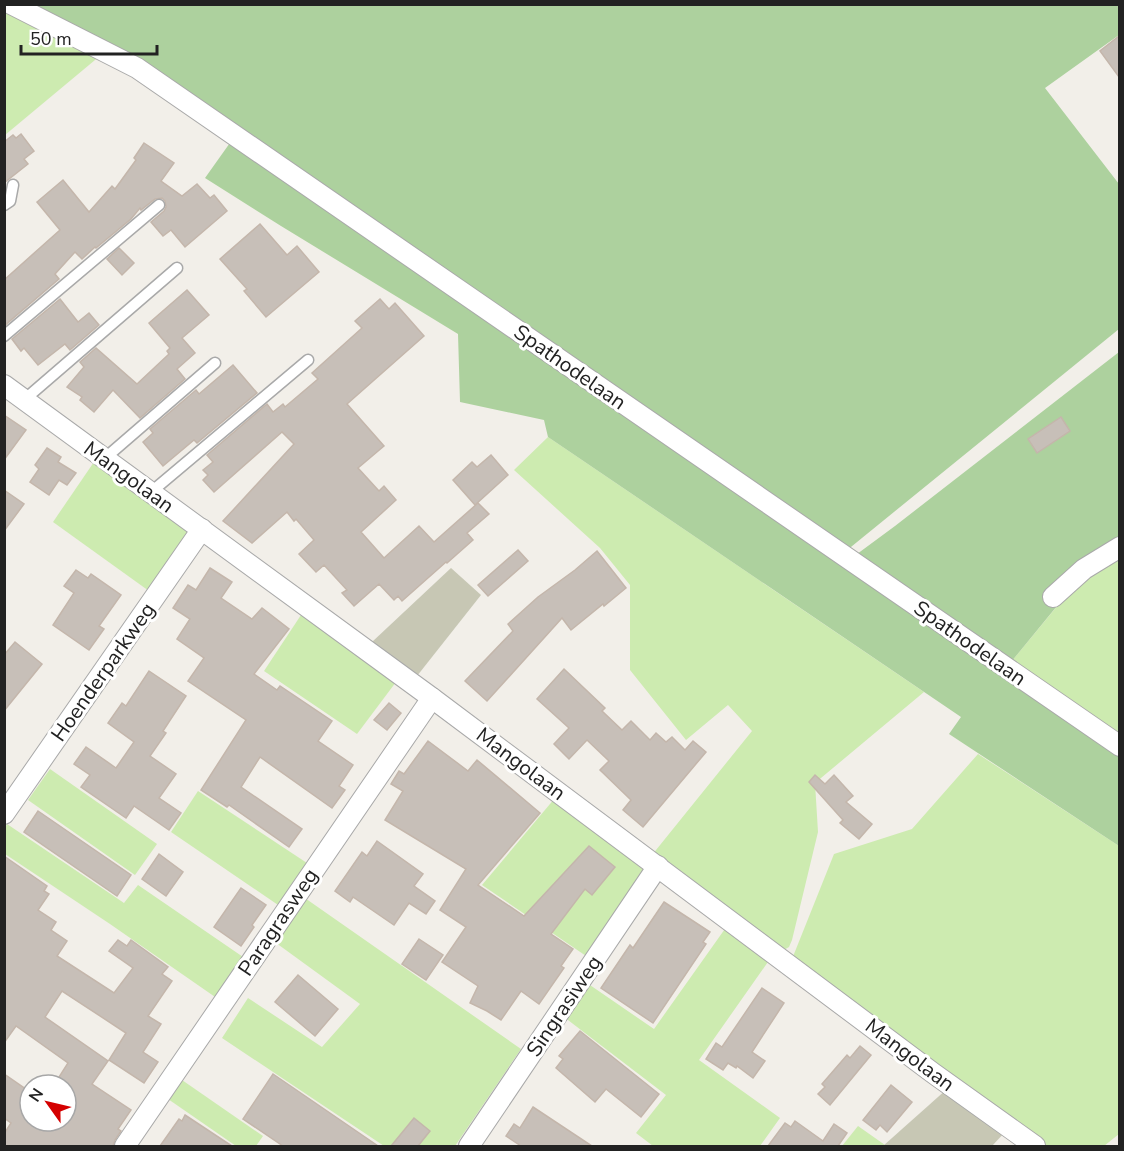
<svg xmlns="http://www.w3.org/2000/svg" width="1124" height="1151" font-family="'Nunito Sans',sans-serif">
	<rect width="100%" height="100%" fill="#f2efe9"/>
	<g fill="#c7c7b4">
		<path d="M451,568L481,595L417,676L372,642Z"/>
		<path d="M947,1089L1005,1132L992,1146H883Z"/>
	</g>
	<g fill="#cdebb0">
		<path d="M4,7L101,55L5,135H4Z"/>
		<path d="M548,437L924,692L815,783L818,832L792,940L789,947L782,951L652,855L752,731L728,705L686,740L630,670V585L600,548L514,470Z"/>
		<path d="M96,459L190,530L149,591L53,522Z"/>
		<path d="M1119,556V737L1011,662L1068,593L1092,572Z"/>
		<path d="M303,612L396,682L357,734L264,671Z"/>
		<path d="M978,754L1119,846V1134L1104,1146H1044L792,959L834,854L912,829Z"/>
		<path d="M50,769L157,844L135,875L28,800Z"/>
		<path d="M198,791L310,865L281,907L171,832Z"/>
		<path d="M555,798L638,860L643,870L640,882L589,958L482,885Z"/>
		<path d="M7,824L124,903L138,885L246,959L218,999L110,924L5,854V828Z"/>
		<path d="M302,896L521,1049L455,1146H384L222,1038L248,998L322,1047L360,1004L272,940Z"/>
		<path d="M727,926L770,959L699,1060L780,1118L760,1146H653L636,1133L666,1095L564,1017L587,983L654,1029Z"/>
		<path d="M182,1080L263,1136L256,1146H236L168,1099Z"/>
		<path d="M858,1126L885,1145L883,1146H842Z"/>
	</g>
	<g fill="#add19e">
		<path d="M22,5H1119V35L1045,88L1119,184V329L846,551L149,69Z"/>
		<path d="M232,140L1119,753V846L949,734L961,717L548,437L544,420L460,402L458,334L281,226L205,178Z"/>
		<path d="M1119,352V542L1047,597L1057,606L1011,662L853,557L895,526Z"/>
	</g>
	<g fill="#c7bfb8" stroke="#c4b6ab" stroke-width="1.5">
		<path d="M1119,36V77L1100,51Z"/>
		<path d="M21,134L34,151L24,159L28,164L4,183V142L13,135L16,138Z"/>
		<path d="M144,143L174,163L161,181L182,196L197,184L210,198L214,195L227,211L185,247L171,230L163,236L151,222L164,211L166,207L165,201L162,198L155,199L141,210L140,208L131,219L96,248L95,247L82,259L75,252L55,274L59,279L4,326V280L60,230L37,202L63,180L89,212L112,186L115,189L136,160L134,158Z"/>
		<path d="M260,224L287,255L297,246L319,272L266,317L244,291L247,289L220,259Z"/>
		<path d="M119,248L134,263L122,275L107,259Z"/>
		<path d="M187,290L209,315L182,338L195,353L177,369L185,379L140,418L113,390L94,412L80,400L82,397L67,387L84,367L80,362L96,348L137,384L169,354L167,351L170,348L149,323Z"/>
		<path d="M60,299L78,322L89,313L99,325L70,350L65,344L38,365L24,348L21,351L12,339Z"/>
		<path d="M380,299L389,309L395,303L424,336L347,404L384,446L358,468L379,491L384,486L396,500L361,532L384,558L419,526L434,542L478,503L489,514L467,533L473,540L447,563L446,562L402,601L398,596L394,600L379,584L354,606L342,593L347,590L324,565L316,572L299,554L314,540L296,519L294,521L287,512L252,543L223,521L294,444L282,432L214,492L203,480L208,475L203,470L213,462L207,455L267,404L273,412L283,404L285,407L318,379L312,373L362,328L355,321Z"/>
		<path d="M233,365L257,393L197,443L194,440L163,466L143,442L153,433L150,429L196,390L199,394Z"/>
		<path d="M4,415L26,430L4,460Z"/>
		<path d="M1061,417L1070,431L1037,453L1028,439Z"/>
		<path d="M47,448L61,457L58,462L76,473L67,485L59,480L49,495L30,482L39,469L35,465Z"/>
		<path d="M491,455L508,475L475,505L453,480L472,462L477,467Z"/>
		<path d="M4,490L24,504L4,531Z"/>
		<path d="M518,550L528,561L488,596L478,585Z"/>
		<path d="M597,551L626,588L604,606L603,604L571,630L562,618L487,701L465,681L513,631L508,624L538,597L575,570Z"/>
		<path d="M210,568L232,582L221,598L252,619L262,608L289,629L254,674L277,690L280,686L332,721L318,741L353,765L339,786L345,790L332,808L260,757L241,787L302,829L289,847L229,805L227,807L201,790L246,720L188,681L204,658L177,639L190,619L173,608L188,585L196,590Z"/>
		<path d="M76,570L88,578L91,574L121,595L99,626L104,629L89,650L53,625L74,593L64,586Z"/>
		<path d="M15,642L42,664L4,711V655Z"/>
		<path d="M564,669L605,708L602,711L622,730L631,721L650,740L656,733L666,742L672,737L685,750L693,741L706,752L643,827L623,810L631,800L600,770L609,761L587,740L569,759L554,744L569,728L537,699Z"/>
		<path d="M149,671L186,696L163,731L166,733L150,756L176,774L159,798L181,813L169,830L134,806L126,818L81,787L90,775L74,764L86,747L116,768L134,742L108,723L122,703L126,706Z"/>
		<path d="M389,703L401,713L387,730L374,720Z"/>
		<path d="M428,741L468,771L477,760L540,813L478,885L524,916L589,846L615,867L592,895L585,889L551,934L573,949L561,966L564,968L539,1004L521,991L501,1020L487,1011L470,1003L478,986L442,962L466,927L440,910L466,869L385,820L403,791L391,784L399,771L404,774Z"/>
		<path d="M815,775L825,784L834,775L853,796L846,802L872,824L859,839L840,823L843,820L809,782Z"/>
		<path d="M38,811L131,875L117,896L24,832Z"/>
		<path d="M377,841L423,874L414,886L435,901L426,914L409,903L394,925L353,897L350,902L335,891L362,852L367,856Z"/>
		<path d="M159,854L183,872L166,896L142,879Z"/>
		<path d="M4,856L47,886L44,891L49,894L38,910L56,922L51,930L67,941L57,956L114,993L133,968L109,951L118,940L127,946L131,940L168,967L162,974L172,981L148,1016L161,1024L143,1052L158,1062L144,1083L109,1060L126,1033L62,991L45,1017L108,1061L92,1084L131,1110L118,1129L121,1131L115,1140L113,1146H4V1134L11,1123L4,1118V1074L30,1092V1121H66V1085H54L68,1063L16,1026L4,1043Z"/>
		<path d="M241,888L266,905L252,925L254,927L241,946L214,927Z"/>
		<path d="M664,902L710,932L703,942L706,944L653,1023L601,988L630,945L633,948Z"/>
		<path d="M419,939L443,955L426,980L402,964Z"/>
		<path d="M298,975L338,1009L315,1036L275,1002Z"/>
		<path d="M762,988L784,1003L752,1052L765,1061L753,1078L737,1066L736,1068L728,1063L723,1070L706,1059L716,1043L722,1047Z"/>
		<path d="M580,1031L659,1094L641,1117L606,1089L595,1102L556,1068L563,1059L559,1056Z"/>
		<path d="M860,1046L871,1055L830,1105L818,1094L825,1087L822,1084L847,1055L850,1058Z"/>
		<path d="M273,1074L378,1146H283L243,1119Z"/>
		<path d="M891,1085L912,1102L887,1132L880,1125L876,1130L863,1120Z"/>
		<path d="M533,1107L592,1146H521L506,1136L514,1124L520,1128Z"/>
		<path d="M185,1115L232,1146H160L179,1119L182,1121Z"/>
		<path d="M414,1118L430,1131L418,1146H391Z"/>
		<path d="M795,1121L823,1141L834,1124L847,1133L838,1146H768L785,1123L791,1127Z"/>
	</g>
	<g fill="none" stroke-linecap="round" stroke-linejoin="round">
		<defs>
			<g id="service">
				<path d="M4,205L10,201L13,185"/>
				<path d="M4,336L159,205"/>
				<path d="M24,400L177,268"/>
				<path d="M104,459L215,363"/>
				<path d="M150,493L308,360"/>
			</g>
			<g id="minor">
				<path d="M11,4L137,68L1120,746"/>
				<path d="M4,385L432,698L933,1073L1035,1146"/>
				<path d="M1053,597L1084,569L1120,547"/>
				<path d="M4,814L202,529"/>
				<path d="M125,1146L432,698"/>
				<path d="M469,1146L658,866"/>
			</g>
		</defs>
		<use href="#service" stroke="#a9a9a9" stroke-width="13"/>
		<use href="#minor" stroke="#a9a9a9" stroke-width="22"/>
		<use href="#service" stroke="#fff" stroke-width="10"/>
		<use href="#minor" stroke="#fff" stroke-width="20"/>
	</g>
	<g text-anchor="middle" stroke-width="6" stroke-linejoin="round" paint-order="stroke">
		<g font-size="21" fill="#222" stroke="#fff">
			<text transform="translate(570 367) rotate(35)" y="7">Spathodelaan</text>
			<text transform="translate(129 477) rotate(36)" y="7">Mangolaan</text>
			<text transform="translate(970 643) rotate(35)" y="7">Spathodelaan</text>
			<text transform="translate(103 672) rotate(-55)" y="7">Hoenderparkweg</text>
			<text transform="translate(521 764) rotate(37)" y="7">Mangolaan</text>
			<text transform="translate(278 922) rotate(-56)" y="7">Paragrasweg</text>
			<text transform="translate(564 1006) rotate(-56)" y="7">Singrasiweg</text>
			<text transform="translate(910 1055) rotate(37)" y="7">Mangolaan</text>
		</g>
	</g>
	<rect width="1124" height="1151" fill="none" stroke="#222222" stroke-width="12"/>
	<g transform="translate(48 1103) rotate(304)"><circle r="28" fill="#ffffff" stroke="#a7a7a7" stroke-width="1.5"/>
	<path d="M0-4.5L10 22L0 15L-10 22Z" fill="#d40000"/>
	<text y="-9" font-size="16" font-weight="bold" text-anchor="middle" fill="#222222">N</text>
	</g>
	<path d="M21 45v9h136v-9" fill="none" stroke="#222222" stroke-width="3"/>
	<text x="30" y="45" font-size="18" fill="#222222" stroke="#ffffff" stroke-width="4.5" paint-order="stroke">50 m</text>
</svg>
